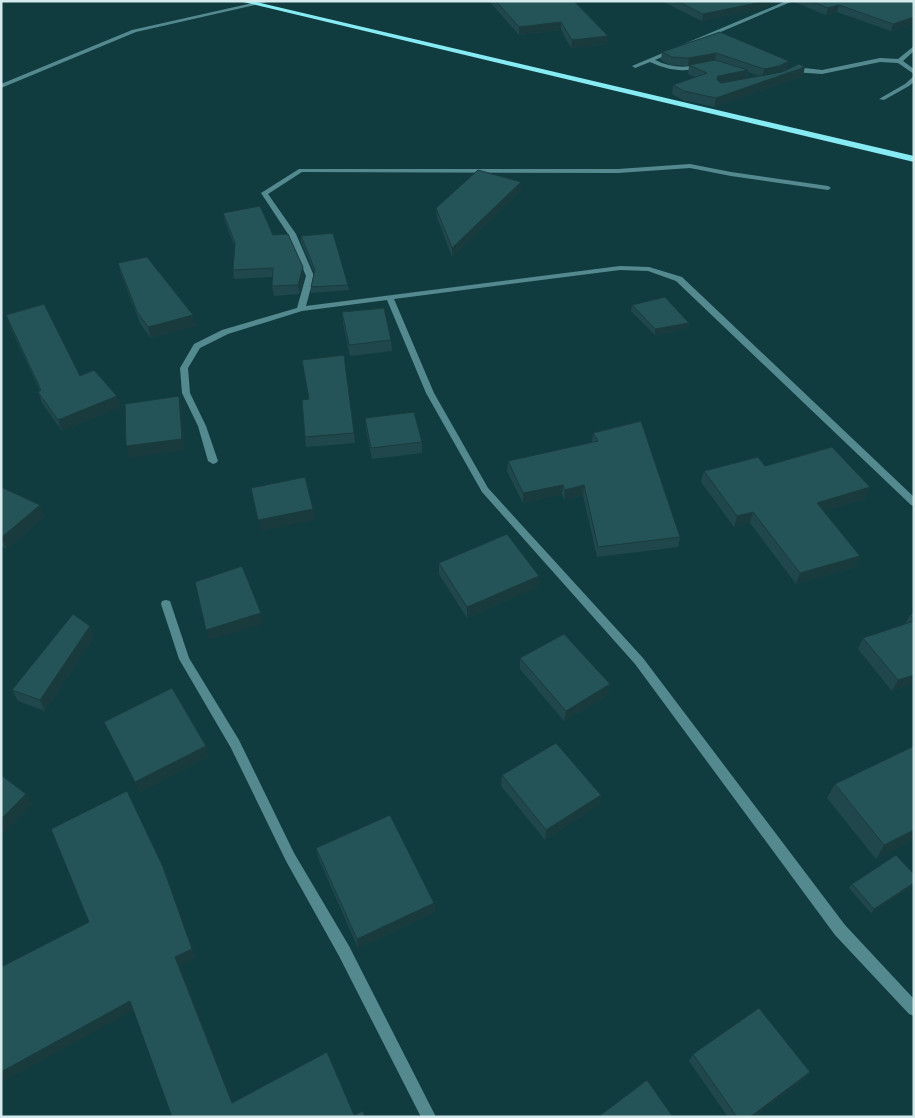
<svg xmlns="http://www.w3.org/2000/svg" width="915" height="1118" font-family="Barlow,sans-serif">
	<rect width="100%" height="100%" fill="#103c40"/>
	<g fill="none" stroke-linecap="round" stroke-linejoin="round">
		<g fill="#548a8f" fill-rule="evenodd">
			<path d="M262,1H272L136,32L1,88V84L132,30Z"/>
			<path d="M786,1H793L655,60C670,67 683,69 700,64L703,66L702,67C683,73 668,70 650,62L635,68L632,66Z"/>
			<path d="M914,46V51L903,61L914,69V74L898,63L880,62L822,74L793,72L790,70L796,67L822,70L880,58L898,59Z"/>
			<path d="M914,76V82L909,86L884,100L879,99L905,84Z"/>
			<path d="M690,164L731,172L828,186L831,188L828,190L731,176L690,168L618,173L302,172L268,194L296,234L314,276L306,306L620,266L649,267L682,277L914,497V506L911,505L676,281L648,271L620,270L394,299L434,393L488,488L643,658L845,925L914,999V1016L909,1014L835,935L635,664L482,492L426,393L387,300L302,311L228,334L200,348L188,368L190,393L206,426L218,461L216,463L213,464L208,461L198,426L182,393L180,368L194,344L222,330L297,308L306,276L288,234L261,193L299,169H618Z"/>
			<path d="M166,600L170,601L189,658L239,740L294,853L349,946L436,1117H421L339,956L286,861L231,748L179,659L161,604L162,601Z"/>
		</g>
		<path fill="#86ebf3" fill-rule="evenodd" d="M239,1H252L914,156V162Z"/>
	</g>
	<g fill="#20484c" fill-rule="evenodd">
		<path d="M489,1H574L608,36V44L571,48L561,30L519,35Z"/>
		<path d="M662,1H781L763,8L702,21Z"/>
		<path d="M794,1H914V24L891,31L837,12L826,15L794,2Z"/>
		<path d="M720,32L789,61L787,69L803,76L714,107L683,100L672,94L673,85L695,77L688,74L689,66L670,65L661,60L662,52ZM748,72L759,76L747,78Z"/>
		<path d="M521,182L520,191L452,257L437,217L436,208Z"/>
		<path d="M223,213L273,235L304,276L299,294L274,296L272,286V277L234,279L233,270L235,247L225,222Z"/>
		<path d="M301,236L348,285L349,290L311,293V287L314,272L301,242Z"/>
		<path d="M118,263L196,326L151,338L140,323L121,274Z"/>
		<path d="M632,305L689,323L688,328L655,335L631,311Z"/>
		<path d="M342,312L391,340L392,351L350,356L343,323Z"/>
		<path d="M6,315L80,376L121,407L62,431L42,403L38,392L40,391L10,326Z"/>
		<path d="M304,370L354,433L355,443L306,447L305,437L309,399Z"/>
		<path d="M365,418L422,442V453L372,459L366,429Z"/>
		<path d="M593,433L680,537L678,547L597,557L583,495L564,500L562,494L523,503L507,471L508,461L592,442Z"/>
		<path d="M765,466L870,487L865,499L823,511L856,567L796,584L750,523L734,527L701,482L704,471Z"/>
		<path d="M1,487L40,505L44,517L7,549L3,547L1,549Z"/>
		<path d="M439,563L539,576L538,587L467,618L439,574Z"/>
		<path d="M914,613V683L892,691L858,649L863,638L905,624L910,615Z"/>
		<path d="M94,637L45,711L18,701L12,690Z"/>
		<path d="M520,658L610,684L608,695L564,721L520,669Z"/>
		<path d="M104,722L209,756L140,792Z"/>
		<path d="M914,746V839L876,859L827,798L835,784Z"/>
		<path d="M502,775L601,795L599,805L545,840L501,786Z"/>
		<path d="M316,848L434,903L435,912L358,948L318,857Z"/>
		<path d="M914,874L871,913L849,888L852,884Z"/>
		<path d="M693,1054L810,1072L804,1079L754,1117H728L689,1061Z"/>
	</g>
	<g fill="#1a3b3e">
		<path d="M766,1H781L763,8L702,21L703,14Z"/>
		<path d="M839,5L837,12L826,15L828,8Z"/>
		<path d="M914,17V24L891,31L893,24Z"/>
		<path d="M561,22V30L519,35V27Z"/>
		<path d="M608,36V44L571,48L572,40Z"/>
		<path d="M716,53L715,61L689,65V66H688L689,58Z"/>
		<path d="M789,61L787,69L777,74L762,77L764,69Z"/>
		<path d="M805,67L803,76L714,107L716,98Z"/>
		<path d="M748,70L746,80L717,85V80L718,76Z"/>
		<path d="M521,182L520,191L452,257V248Z"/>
		<path d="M303,267L304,276L299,294L298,285Z"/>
		<path d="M193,315L196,326L151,338L148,327Z"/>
		<path d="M689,323L688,328L655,335V329Z"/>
		<path d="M117,396L121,407L62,431L58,420Z"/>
		<path d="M179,396L182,408L185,450L129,458L126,446Z"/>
		<path d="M563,485L562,494L523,503V493Z"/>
		<path d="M584,485L583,495L564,500L565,490Z"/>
		<path d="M870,487L865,499L813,515L817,503Z"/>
		<path d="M40,505L44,517L7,549L1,538Z"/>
		<path d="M313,509L315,520L261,531L258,520Z"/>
		<path d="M753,512L750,523L734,527L737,516Z"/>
		<path d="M860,556L856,567L796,584L800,573Z"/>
		<path d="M539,576L538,587L467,618V607Z"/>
		<path d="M261,613L264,624L209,640L206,630Z"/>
		<path d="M90,626L94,637L45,711L40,700Z"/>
		<path d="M914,675V683L892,691L898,680Z"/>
		<path d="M610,684L608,695L564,721L566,711Z"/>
		<path d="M206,746L209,756L140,792L135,782Z"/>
		<path d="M26,794L32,804L1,836V819Z"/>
		<path d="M601,795L599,805L545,840L546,830Z"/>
		<path d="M914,830V839L876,859L884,845Z"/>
		<path d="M163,867L167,876L196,957L180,966L236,1110L232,1103L175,957Z"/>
		<path d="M914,883V885L871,913L874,909Z"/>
		<path d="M434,903L435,912L358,948L357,939Z"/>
		<path d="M130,1001L136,1009L1,1083V1072Z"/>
		<path d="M810,1072L804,1079L754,1117H750Z"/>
	</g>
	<g fill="#255458" stroke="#1a3b3e">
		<path d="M496,1H574L608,36L572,40L561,22L519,27Z"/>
		<path d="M677,1H766L703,14Z"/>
		<path d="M811,1H914V17L893,24L839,5L828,8Z"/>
		<path d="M720,32L789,61L779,66L764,69L716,53L689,58L672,57L662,52Z"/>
		<path d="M715,60L748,70L718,76L717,80L721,83L782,72L799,64L805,67L716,98L684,91L673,85L707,73L689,65Z"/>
		<path d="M478,170L521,182L452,248L436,208Z"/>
		<path d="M260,206L273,235L288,234L303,267L298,285L272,286L273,268L233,270L235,243L223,213Z"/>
		<path d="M333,233L348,285L311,287L315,270L301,236Z"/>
		<path d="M147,257L193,315L148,327L137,312L118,263Z"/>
		<path d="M665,297L689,323L655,329L632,305Z"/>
		<path d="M44,304L80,376L94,370L117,396L58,420L38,392L41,390L6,315Z"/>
		<path d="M384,308L391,340L349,345L342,312Z"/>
		<path d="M344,355L354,433L305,437L302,400L309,399L302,360Z"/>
		<path d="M179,396L182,439L126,446L125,404Z"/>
		<path d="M414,412L422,442L371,448L365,418Z"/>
		<path d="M641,421L680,537L598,547L584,485L565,490L563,485L523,493L508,461L598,441L593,433Z"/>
		<path d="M832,447L870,487L817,503L860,556L800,573L753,512L737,516L704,471L758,457L765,466Z"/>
		<path d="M305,477L313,509L258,520L251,488Z"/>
		<path d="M1,487L40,505L1,538Z"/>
		<path d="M507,534L539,576L467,607L439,563Z"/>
		<path d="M242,566L261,613L206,630L195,582Z"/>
		<path d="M914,613V619L910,615Z"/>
		<path d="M73,614L90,626L40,700L12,690Z"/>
		<path d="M914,621V675L898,680L863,638Z"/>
		<path d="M564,634L610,684L566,711L520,658Z"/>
		<path d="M172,688L206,746L135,782L104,722Z"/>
		<path d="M556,743L601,795L546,830L502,775Z"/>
		<path d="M914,746V830L884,845L835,784Z"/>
		<path d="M1,775L26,794L1,819Z"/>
		<path d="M127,791L163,867L192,949L175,957L232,1103L327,1052L354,1115L363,1111L365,1117H172L130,1001L1,1072V967L89,922L51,829Z"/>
		<path d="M390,815L434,903L357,939L316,848Z"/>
		<path d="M896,855L914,874V883L874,909L852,884Z"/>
		<path d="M759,1008L810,1072L750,1117H737L693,1054Z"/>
		<path d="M647,1080L673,1117H598Z"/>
	</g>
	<rect width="915" height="1118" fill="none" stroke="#d4eaec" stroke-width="5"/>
</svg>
